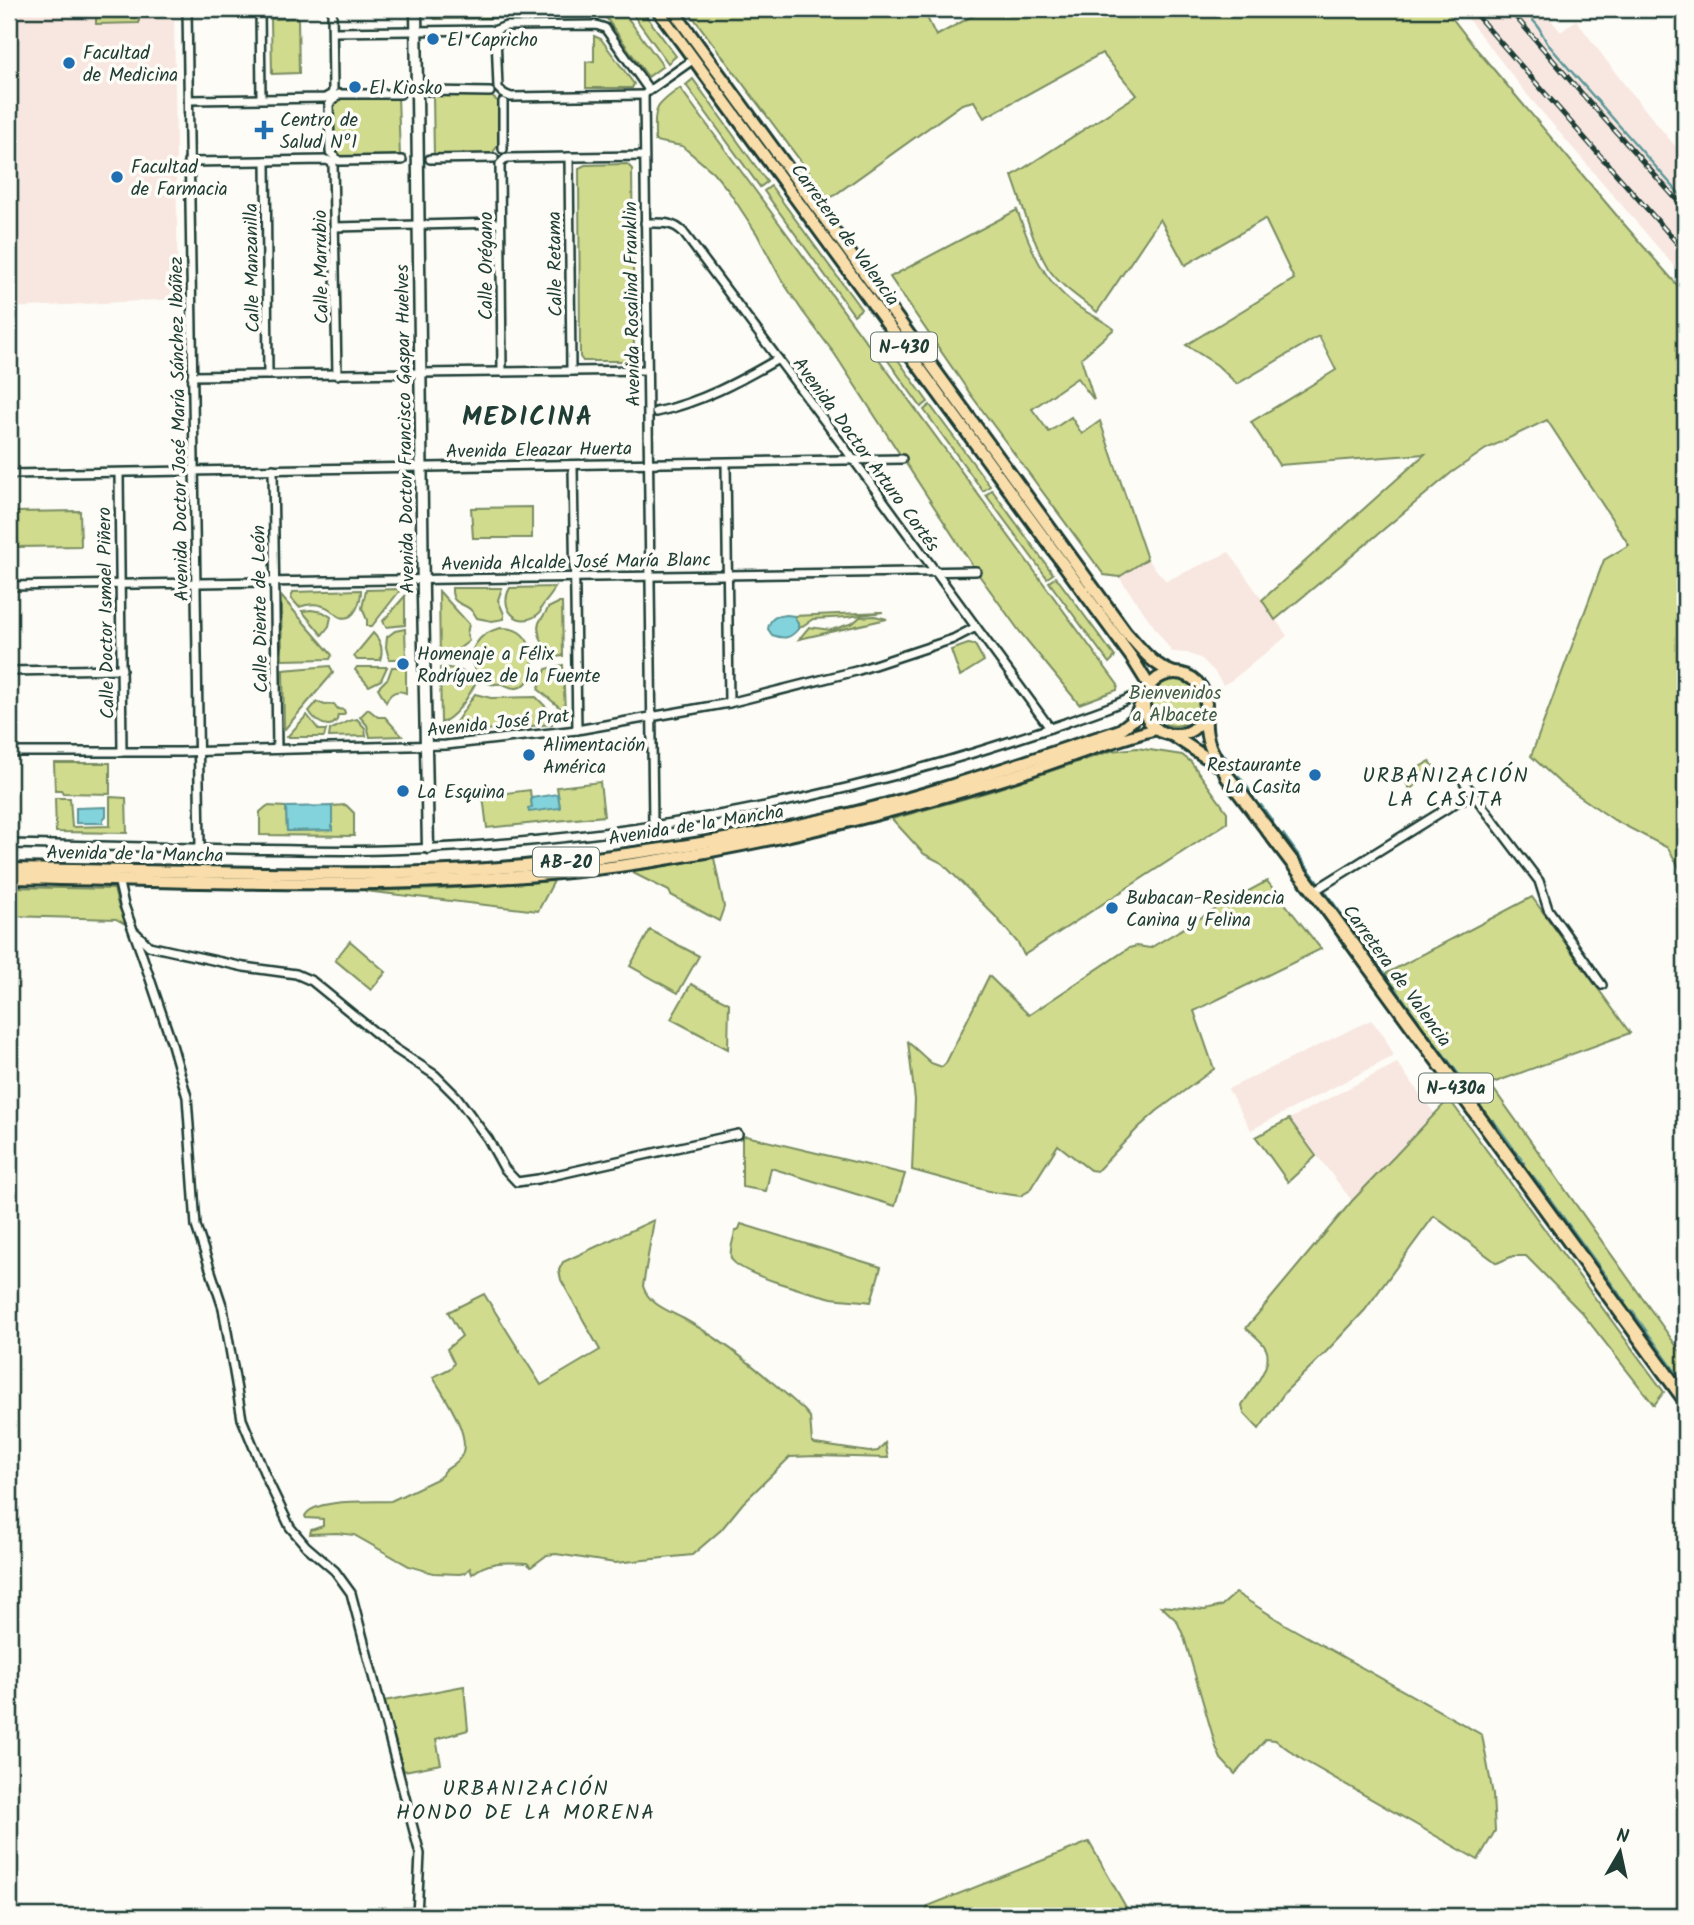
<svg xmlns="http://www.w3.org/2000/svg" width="1694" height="1925" font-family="Kalam,sans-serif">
	<rect width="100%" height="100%" fill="#fdfcf7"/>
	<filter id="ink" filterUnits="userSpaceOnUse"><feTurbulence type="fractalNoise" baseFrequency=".0143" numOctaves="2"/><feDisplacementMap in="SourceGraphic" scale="14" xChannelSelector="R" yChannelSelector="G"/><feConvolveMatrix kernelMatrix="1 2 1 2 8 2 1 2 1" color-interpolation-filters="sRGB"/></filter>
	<g filter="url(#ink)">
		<g fill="#f8e7e0">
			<path d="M9,9H174L178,299L9,308Z"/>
			<path d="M1460,9H1542L1561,32L1576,20L1624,84L1685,158V279L1530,98Z"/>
			<path d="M1229,552L1287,636L1232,680L1223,685L1214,671L1202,659L1187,653L1172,652L1119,577L1147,559L1166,581Z"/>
			<path d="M1371,1020L1383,1034L1394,1056L1251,1130L1228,1089Z"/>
			<path d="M1397,1063L1434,1113L1352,1201L1289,1119Z"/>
		</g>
		<g fill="#d0db8e" stroke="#788c61" stroke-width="2">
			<path d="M431,9H574L581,17L435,19L431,14Z"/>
			<path d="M584,9H621L663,66L648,77L607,19L603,16H592Z"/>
			<path d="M629,9H641L676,56L668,63Z"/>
			<path d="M687,9H923L936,36L985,9H1445L1473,45L1623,223L1685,294V877L1668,848L1614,820L1559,782L1531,756L1604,560L1629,545L1547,420L1486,449L1451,473L1275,620L1262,600L1425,454L1279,465L1251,422L1336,370L1319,336L1237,384L1217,365L1186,345L1294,279L1265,219L1185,265L1160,219L1097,312C1081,299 1060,286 1048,268C1032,241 1023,206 1012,176L1137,95L1102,53L984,118L974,101L962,104L829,199Z"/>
			<path d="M96,15H139V23L96,24Z"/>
			<path d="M298,18L299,73L272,74L271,19Z"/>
			<path d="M594,36L601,39L634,84L632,88H586V62L594,61Z"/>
			<path d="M693,79L767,182L760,187L686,85Z"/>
			<path d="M680,88L1118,685L1117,690L1079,704L1020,632L976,571L834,353L803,312L781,279L757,234L728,190L713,172L682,146L655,141C655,108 652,108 680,88Z"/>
			<path d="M438,93H487L500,103C500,122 506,143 489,156H434L433,95Z"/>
			<path d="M343,95H398L400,158H342L333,146L332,104Z"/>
			<path d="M627,164L632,169L634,356L630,361H583L580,357L579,168L585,165Z"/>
			<path d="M771,186L861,309L854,315L764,191Z"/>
			<path d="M1017,210C1030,247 1043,282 1077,306C1088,314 1103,320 1114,329L1081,358L1094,400L1077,378L1032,409L1049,432L1071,417L1082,434L1100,421L1147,559L1119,577L1104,575L971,395L890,277Z"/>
			<path d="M881,336L928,402L921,407L874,341Z"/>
			<path d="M930,405L990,486L983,491L924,410Z"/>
			<path d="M992,490L1053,574L1047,578L986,495Z"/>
			<path d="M532,507V538H473L471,508Z"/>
			<path d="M80,511L81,546L18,547L16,512Z"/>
			<path d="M1056,577L1115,657L1109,663L1049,582Z"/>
			<path d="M555,587C552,596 548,598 543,605C537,613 545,609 537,615C518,629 498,608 510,588Z"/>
			<path d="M452,588H502L498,600L504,614V619L492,621L477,618C467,599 451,609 452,588Z"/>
			<path d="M401,589L372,626H367V620L362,608L366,590Z"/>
			<path d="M361,590C361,601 355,622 340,617C335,615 335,613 331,610C321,603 310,603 299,607L291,598L293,592Z"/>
			<path d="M439,591L469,624L467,634L469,641L460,648L450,660L440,661Z"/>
			<path d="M281,596L332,655L330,659L282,660Z"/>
			<path d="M405,596V625L386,627L383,621Z"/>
			<path d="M558,603H562L563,656L547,658C546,646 535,632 539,623C541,617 546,615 548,608Z"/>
			<path d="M311,610L323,612L331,617L329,626L322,635L302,611Z"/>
			<path d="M883,612L847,617L813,619L798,629V624L794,616Z"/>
			<path d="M875,616L887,619L799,639L809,627L831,630L853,623L860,617Z"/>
			<path d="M501,628C516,628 525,633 530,647C535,660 534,685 517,688C510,689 507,685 502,684C498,683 494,685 491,684C475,680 467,659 475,645C481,635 490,630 501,628Z"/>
			<path d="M405,629L406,659H389L386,647L387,637L395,631Z"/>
			<path d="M373,633C381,641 384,649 380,660H357L354,656Z"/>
			<path d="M968,644L975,645L984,661L960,676L951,650Z"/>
			<path d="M563,665L565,712L538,689L542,681L546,669Z"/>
			<path d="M330,666L333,673L284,730L283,670Z"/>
			<path d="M357,667H387L381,680L369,686L355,670Z"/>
			<path d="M392,667H406V693C397,689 390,693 386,702L378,688L388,678Z"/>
			<path d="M440,668C455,667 466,671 476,682C468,698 457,716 441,723Z"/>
			<circle cx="1175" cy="703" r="23"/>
			<path d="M475,694L491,698L536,697L547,708L552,724L463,732L461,726L456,722Z"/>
			<path d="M317,702L325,705L334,704L338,709L344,710L345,713L343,715H338L337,720L333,724C323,728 314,719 309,711Z"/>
			<path d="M368,709L378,717H385L402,736L370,737L367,725L360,717Z"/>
			<path d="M307,715L319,730H326L324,737H287Z"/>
			<path d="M357,719L365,728L366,736L329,737L330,730L349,721Z"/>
			<path d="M1137,748L1182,755L1191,762L1227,812V823L1024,955L1018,943L995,916L942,863L924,854L892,819L988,792L1111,751Z"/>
			<path d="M1430,761L1437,772L1410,789L1402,777Z"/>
			<path d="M54,763H110V794L63,793L61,790H55Z"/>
			<path d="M600,782L604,816L487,828L483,796L530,790L532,807L560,808L557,787Z"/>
			<path d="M110,797L126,798L127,833L56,832L55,798H70L72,827L110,826Z"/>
			<path d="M346,805L354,813V836L260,835V812L267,806L286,807L287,831L332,830V806Z"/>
			<path d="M714,858L724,907L719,921L671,895L669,891L629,871Z"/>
			<path d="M554,881L538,911L365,891L439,889Z"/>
			<path d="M1267,881L1321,949L1194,1011L1214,1069L1157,1111L1138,1128L1097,1171L1090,1170L1058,1145L1029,1191L1020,1196L992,1192L912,1170L915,1100L908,1042L931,1063L942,1067L946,1063L989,976L1029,1015L1129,948L1137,946L1150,948L1224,904Z"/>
			<path d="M9,887L114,889L118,905L124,917L125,924L116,919L9,916Z"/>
			<path d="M1532,897L1630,1033L1490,1084L1685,1358V1387L1383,975Z"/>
			<path d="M650,930L699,956L678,993L630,966Z"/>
			<path d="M350,941L386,972L371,990L335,960Z"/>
			<path d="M691,984L729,1003L728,1049L671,1019Z"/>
			<path d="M1449,1099L1664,1392L1654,1405L1582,1313L1526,1256H1513L1497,1263L1434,1216L1365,1310L1324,1354L1285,1392L1259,1429L1244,1413L1242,1405C1250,1392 1274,1365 1266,1349C1263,1341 1252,1334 1246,1328L1352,1201Z"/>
			<path d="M1289,1119L1316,1156L1288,1182L1256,1137Z"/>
			<path d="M746,1136L905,1174L895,1206L771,1168L766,1191L742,1187V1137Z"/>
			<path d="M654,1220L643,1286C648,1304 669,1311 684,1319C728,1343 767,1377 804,1410L810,1417L812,1442L815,1444L869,1452L878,1451L885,1443L888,1458L817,1456L790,1457L743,1503L721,1530L692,1555L615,1563L556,1554L547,1555L531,1567L527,1563C506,1562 489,1560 472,1574L470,1568L465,1573L459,1574L433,1573L409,1566L354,1535L337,1533L310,1534L311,1530L323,1526V1519L306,1518L305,1516C313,1498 371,1502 391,1501L437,1479L442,1475L443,1472C448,1468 456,1464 460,1458C475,1438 443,1395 433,1377L451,1368L454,1363L447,1349L462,1336L448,1312L484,1294L541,1385L600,1350L561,1280L559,1270L563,1262Z"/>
			<path d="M741,1224L881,1267L871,1302C858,1300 845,1300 832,1298C815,1294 737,1274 731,1258C729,1250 734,1239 735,1231L739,1229Z"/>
			<path d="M1236,1593L1286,1625L1482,1735L1493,1795L1495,1831L1478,1860L1303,1760L1275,1740L1266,1739L1235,1774L1221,1759L1216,1747L1184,1637L1177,1621L1161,1606L1205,1610L1221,1606Z"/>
			<path d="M464,1686L468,1730L436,1739L441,1764L404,1771L384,1701Z"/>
			<path d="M1089,1842L1131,1916H924L928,1906Z"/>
		</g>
		<g fill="#83d3dd" stroke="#5b9799" stroke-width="2">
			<path d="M787,615L794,616L798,624V629C790,639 784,639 772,635L768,629C770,617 776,616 787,615Z"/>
			<path d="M558,794L560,808L529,812L528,808L532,807L531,798Z"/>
			<path d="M332,806V830L287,831L286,807Z"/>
			<path d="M106,807V816L103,819V823H76V808Z"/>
		</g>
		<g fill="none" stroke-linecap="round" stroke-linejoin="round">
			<g stroke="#5b9799" stroke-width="2.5">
				<path d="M1523,9L1538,26L1547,43L1571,71L1685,200"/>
				<path d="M1224,755L1234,769"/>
				<path d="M1239,776L1254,796"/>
				<path d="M1261,805L1273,822"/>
				<path d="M1283,834L1318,882"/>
				<path d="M1324,890L1419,1021"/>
				<path d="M1426,1031L1475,1096"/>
				<path d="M1493,1120L1524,1163"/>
				<path d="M1533,1176L1625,1302"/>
				<path d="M1632,1311L1685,1385"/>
			</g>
			<defs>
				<g id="street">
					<path d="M187,9L200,848"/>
					<path d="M260,9L261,98"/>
					<path d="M493,31L496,34L498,88L504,94L511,97L644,95"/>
					<path d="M333,32L489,30L493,31L506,26L596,25L605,28L649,90"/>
					<path d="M428,91L490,92"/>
					<path d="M647,92L694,59"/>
					<path d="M400,94H339L329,104L330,152L339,161L402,160"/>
					<path d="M644,95L653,825"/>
					<path d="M189,100L325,98L332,94L333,90L332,9"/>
					<path d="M503,149V102"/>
					<path d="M569,157L571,371"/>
					<path d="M430,159L494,158"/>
					<path d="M266,161L268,375"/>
					<path d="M188,162L327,160L333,163L337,375"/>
					<path d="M645,223C660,223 672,221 683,232L853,459L1050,728"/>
					<path d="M335,227L500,223"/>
					<path d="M502,372L500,164L506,158L644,156"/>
					<path d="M192,376L647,370"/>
					<path d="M656,412C700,403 740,381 778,359"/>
					<path d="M726,463L729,703"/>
					<path d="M573,466L577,730"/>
					<path d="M273,469L277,749"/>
					<path d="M119,473L122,752"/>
					<path d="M9,474L902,459"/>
					<path d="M9,586L976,571"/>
					<path d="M9,671L122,669"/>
					<path d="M9,752H180L446,745L577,730L729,703L856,671L953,639L976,627"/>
					<path d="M1464,782L1539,881L1548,909L1602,985"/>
					<path d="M9,844C84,846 160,847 236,849C296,850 356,852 416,849C594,841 772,812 943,762C984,750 1024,737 1065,723C1092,713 1120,705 1145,690"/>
					<path d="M118,879L124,905L143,958L171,1041L187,1097L196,1226L223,1308L242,1419L266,1477L290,1527L306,1546L335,1571L351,1593L420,1854L417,1916"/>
					<path d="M1314,891L1462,799L1477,798"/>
					<path d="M136,933L149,946L244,967L296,974L312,981L394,1048L435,1075L457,1097L488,1139L504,1168L517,1182L538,1179L738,1134"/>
				</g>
				<path id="secondary" d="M416,9L423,596L428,848"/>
				<g id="primary">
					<path d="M657,9L1132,658L1150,687"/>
					<path d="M672,9L1125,631C1140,648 1152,665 1174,673"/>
					<circle cx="1175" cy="704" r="31"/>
					<path d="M1206,715C1204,742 1213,754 1227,776"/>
					<path d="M1172,735L1216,764"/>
					<path d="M9,869C94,871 179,872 264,873C360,874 457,874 553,863C644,853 737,839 827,819C926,797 1023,762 1120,730L1134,719L1146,693"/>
					<path d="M9,878C223,881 440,895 653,861C767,843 879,816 990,783C1046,767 1100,743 1157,729"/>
				</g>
				<path id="highway" d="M1227,776L1314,891L1685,1400"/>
			</defs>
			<use href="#street" stroke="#1f3d34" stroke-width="12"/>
			<use href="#secondary" stroke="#1f3d34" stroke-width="15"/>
			<use href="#primary" stroke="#1f3d34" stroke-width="16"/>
			<use href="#highway" stroke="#1f3d34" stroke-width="18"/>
			<use href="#street" stroke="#fdfcf7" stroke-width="7"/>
			<use href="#secondary" stroke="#fdfcf7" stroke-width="10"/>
			<use href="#primary" stroke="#f9deab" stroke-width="10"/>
			<use href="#highway" stroke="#f9deab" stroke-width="12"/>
			<defs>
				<g id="rail">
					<path d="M1471,9L1685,252"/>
					<path d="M1509,9L1576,87L1685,209"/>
				</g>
			</defs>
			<use href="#rail" stroke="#1f3d34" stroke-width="5"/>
			<use href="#rail" stroke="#fdfcf7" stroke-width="2.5" stroke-dasharray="8" stroke-linecap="butt"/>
		</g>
	</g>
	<g fill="#1f6fb2" stroke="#fdfcf7" stroke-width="2.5">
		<circle cx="433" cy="39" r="7"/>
		<circle cx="69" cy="63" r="7"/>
		<circle cx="355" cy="87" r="7"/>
		<path d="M260.5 119.5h7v7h7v7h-7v7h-7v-7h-7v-7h7z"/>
		<circle cx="117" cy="177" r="7"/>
		<circle cx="403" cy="664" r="7"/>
		<circle cx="529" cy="755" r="7"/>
		<circle cx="1315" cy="775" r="7"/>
		<circle cx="403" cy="791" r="7"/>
		<circle cx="1112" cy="908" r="7"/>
	</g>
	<g text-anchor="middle" stroke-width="7" stroke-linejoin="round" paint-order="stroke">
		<g fill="#fdfcf7" stroke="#62766e" stroke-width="2">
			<rect x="871" y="332.5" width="66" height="29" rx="5"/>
			<rect x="533" y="847.5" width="66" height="29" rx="5"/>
			<rect x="1419" y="1073.5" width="74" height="29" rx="5"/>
		</g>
		<g font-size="18" font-weight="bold" fill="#1f3d34">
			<text x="904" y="353">N-430</text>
			<text x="566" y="868">AB-20</text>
			<text x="1456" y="1094">N-430a</text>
		</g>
		<g font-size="19" fill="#1f3d34" stroke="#fdfcf7" text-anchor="start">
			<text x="447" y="46">El Capricho</text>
			<text x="83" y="59">Facultad<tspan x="83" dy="22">de Medicina</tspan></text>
			<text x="369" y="94">El Kiosko</text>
			<text x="280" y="126">Centro de<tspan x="280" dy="22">Salud Nº1</tspan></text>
			<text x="131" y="173">Facultad<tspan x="131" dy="22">de Farmacia</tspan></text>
			<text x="417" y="660">Homenaje a Félix<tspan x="417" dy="22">Rodríguez de la Fuente</tspan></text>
			<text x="543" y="751">Alimentación<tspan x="543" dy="22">América</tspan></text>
			<text x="1301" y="771" text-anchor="end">Restaurante<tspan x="1301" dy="22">La Casita</tspan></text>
			<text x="417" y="798">La Esquina</text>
			<text x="1126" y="904">Bubacan-Residencia<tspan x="1126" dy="22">Canina y Felina</tspan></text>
		</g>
		<g font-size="19" fill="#1f3d34" stroke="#fdfcf7">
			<text transform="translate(846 234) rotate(54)" y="7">Carretera de Valencia</text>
			<text transform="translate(554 264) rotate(-91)" y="7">Calle Retama</text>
			<text transform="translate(485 266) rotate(-90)" y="7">Calle Orégano</text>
			<text transform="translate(320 267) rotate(-91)" y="7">Calle Marrubio</text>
			<text transform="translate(251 268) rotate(-91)" y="7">Calle Manzanilla</text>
			<text transform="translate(631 304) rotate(-91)" y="7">Avenida Rosalind Franklin</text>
			<text transform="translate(178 429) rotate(-91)" y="7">Avenida Doctor José María Sánchez Ibáñez</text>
			<text transform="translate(404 429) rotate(-91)" y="7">Avenida Doctor Francisco Gaspar Huelves</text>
			<text transform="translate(539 449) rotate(-1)" y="7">Avenida Eleazar Huerta</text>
			<text transform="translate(867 454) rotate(54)" y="7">Avenida Doctor Arturo Cortés</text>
			<text transform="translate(576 561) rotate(-1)" y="7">Avenida Alcalde José María Blanc</text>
			<text transform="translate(259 609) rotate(-91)" y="7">Calle Diente de León</text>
			<text transform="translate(105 613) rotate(-91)" y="7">Calle Doctor Ismael Piñero</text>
			<text transform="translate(498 722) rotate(-6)" y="7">Avenida José Prat</text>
			<text transform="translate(696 824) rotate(-9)" y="7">Avenida de la Mancha</text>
			<text transform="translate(135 853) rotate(1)" y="7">Avenida de la Mancha</text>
			<text transform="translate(1398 975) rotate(54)" y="7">Carretera de Valencia</text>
		</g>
		<g font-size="19" fill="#425d46" stroke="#fdfcf7">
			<text x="1175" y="699">Bienvenidos<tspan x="1175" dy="22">a Albacete</tspan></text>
		</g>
		<g font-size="21" letter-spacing="2" fill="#1f3d34" stroke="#fdfcf7">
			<text x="1446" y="782">URBANIZACIÓN<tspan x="1446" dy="24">LA CASITA</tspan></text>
			<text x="526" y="1795">URBANIZACIÓN<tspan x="526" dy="24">HONDO DE LA MORENA</tspan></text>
		</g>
		<g font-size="26" font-weight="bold" letter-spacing="2" fill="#1f3d34" stroke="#fdfcf7">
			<text x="528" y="425">MEDICINA</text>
		</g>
	</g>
	<rect width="1694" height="1925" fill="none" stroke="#fdfcf7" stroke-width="35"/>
	<rect x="18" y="18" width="1659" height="1890" fill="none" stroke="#1f3d34" stroke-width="2.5" filter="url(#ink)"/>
	<g transform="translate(1620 1852) rotate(9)" stroke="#fdfcf7" stroke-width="5" paint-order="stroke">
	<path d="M0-5L12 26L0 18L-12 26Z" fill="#1f3d34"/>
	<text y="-10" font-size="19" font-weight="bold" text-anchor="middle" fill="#1f3d34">N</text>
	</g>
</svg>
